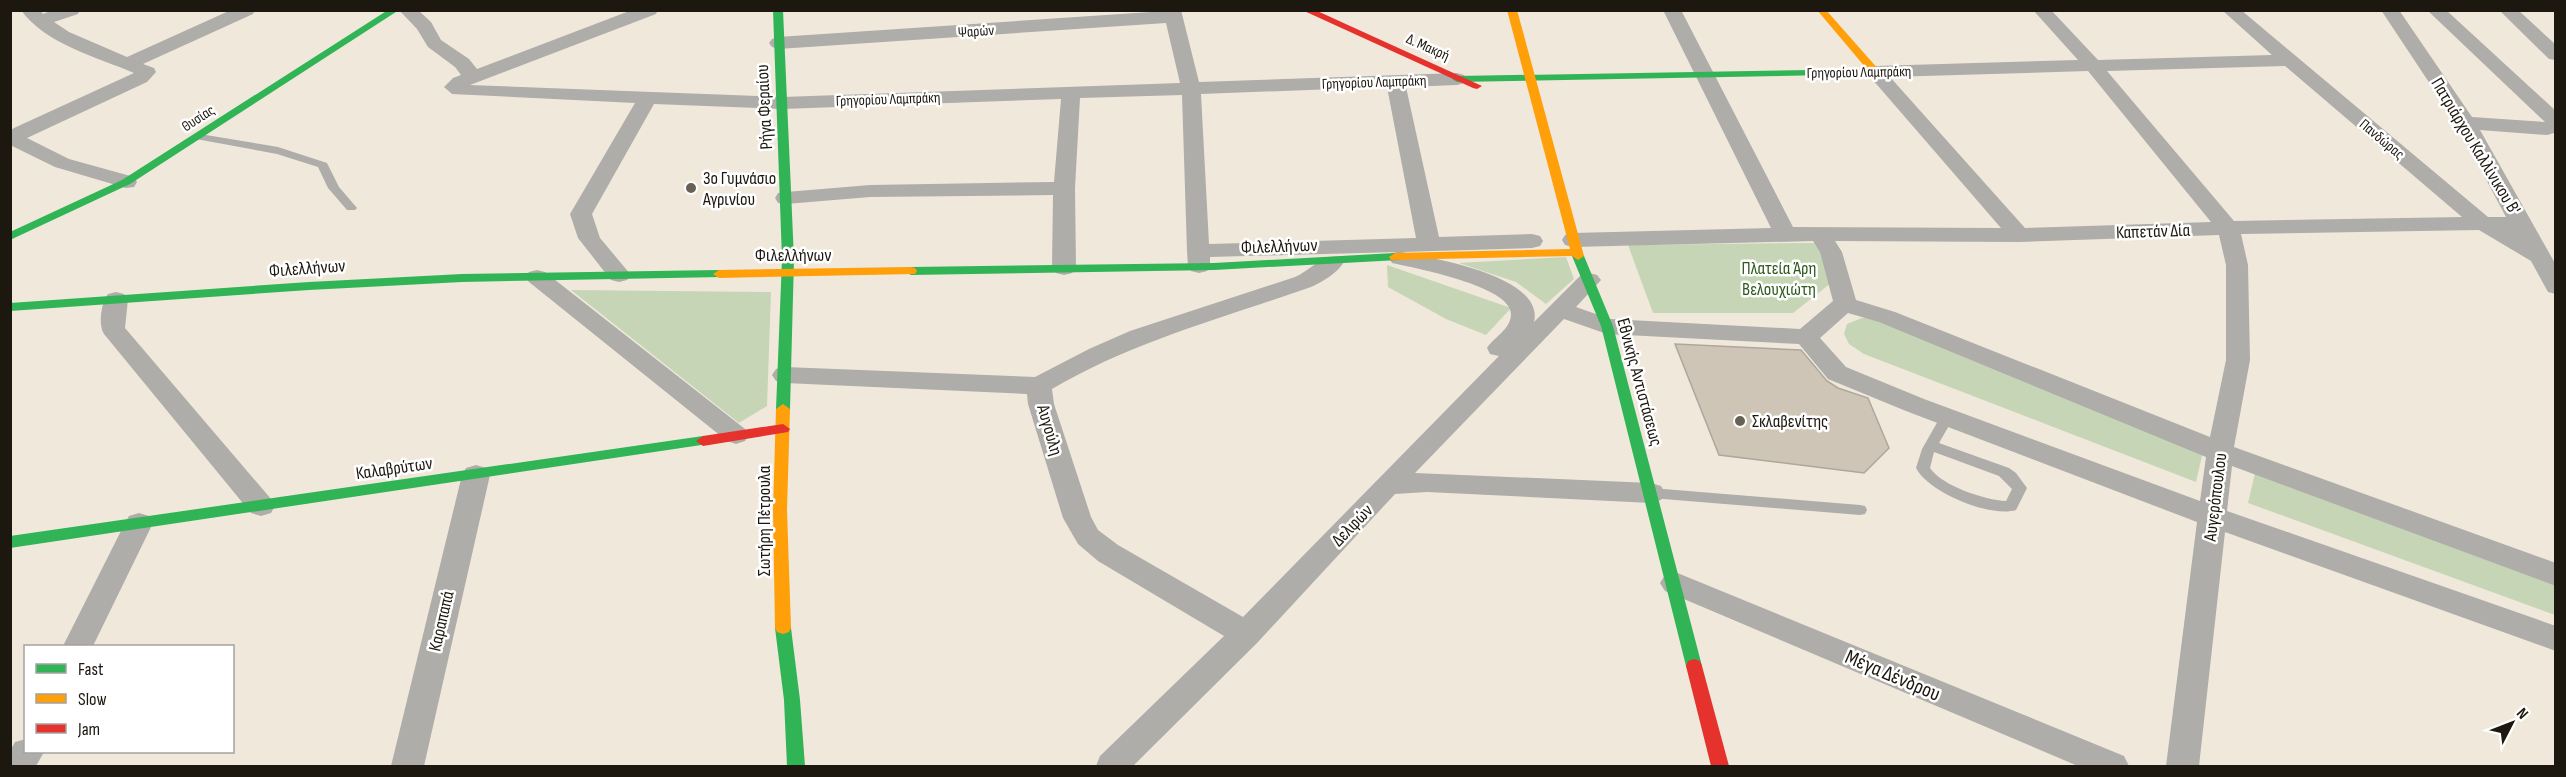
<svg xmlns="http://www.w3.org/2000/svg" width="2566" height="777" font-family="'Sofia Sans Condensed',sans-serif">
	<rect width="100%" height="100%" fill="#f0e8db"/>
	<g fill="#c6d5b6">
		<path d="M1812,243L1818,244L1831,283L1793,313H1653L1628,245Z"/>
		<path d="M1566,257L1574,279L1546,304L1516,282L1459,263Z"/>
		<path d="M1387,265L1511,308L1486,335L1446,319L1388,287Z"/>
		<path d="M571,290L771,292L767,406L739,423Z"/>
		<path d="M1862,318H1870L2203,451L2196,482L1864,354L1849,344L1844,334L1847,324Z"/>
		<path d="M2255,473L2555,580V615L2248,503Z"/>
	</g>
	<path fill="#cec5b6" stroke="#ada79d" stroke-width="1.5" d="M1675,344L1801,350L1827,381L1838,388L1868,398L1889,448L1864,473L1719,455Z"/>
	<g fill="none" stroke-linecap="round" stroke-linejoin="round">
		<g fill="#aeada9" fill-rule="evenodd">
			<path d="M200,134L278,147L327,163L339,187L357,208L355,210H347L328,188L318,167L277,154L196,139L195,137Z"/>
			<path d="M1947,412L1954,417L1939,443L2009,468L2016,473L2027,488L2016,510C1990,518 1928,492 1916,468L1922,449L1942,414ZM1934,452L1999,476L2012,489L2006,501C1985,500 1942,486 1930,468Z"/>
			<path d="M1651,488L1860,505L1865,506L1867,510L1865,514L1860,515L1651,498L1646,497L1644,493L1646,489Z"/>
		</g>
		<g fill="#aeada9" fill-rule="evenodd">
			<path d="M21,10H40L43,14L53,10H80L78,14L54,22L69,32L127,57L231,10H255L253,14L143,64L154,68L156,72L147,82L27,138L69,159L134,177L137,182L134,187L126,188L55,167L10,145V131L14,128L134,73C97,57 45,44 21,10Z"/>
			<path d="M399,10H418L431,22L441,40L469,59L477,69L632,10H658L656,14L470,85L782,97L1180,83L1166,23L778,49L772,47L769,43L772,39L778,37L1181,10L1199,82L1457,73L1464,75L1467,79L1464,83L1457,85L1406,87L1439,237L1532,234L1540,236L1543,241L1540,246L1532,248L1402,252C1432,258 1545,276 1534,322L1581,275L1589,273L1597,275L1601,280L1576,307L1610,319L1800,329L1833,301L1820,252L1813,241L1573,247L1565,245L1562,240L1565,235L1573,233L1771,228L1663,10H1681L1793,227L2001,228L1866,72L1868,68L1875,66L2078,60L2033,10H2051L2098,60L2272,55L2222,10H2241L2488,217H2506L2456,123L2381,10H2399L2472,117L2545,122L2427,10H2446L2556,111L2554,133L2547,135L2480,130L2552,258L2556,265V294L2548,292L2531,261L2479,230L2241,234L2248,265L2250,360L2234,447L2556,563V586L2232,466L2227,511L2556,626V651L2225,532L2199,766H2166L2197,522L1906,411L1828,379L1799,344L1607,334L1564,319L1415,473L1651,483L1661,486L1665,493L1661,500L1651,503L1427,492L1395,494L1257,643L1133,766H1096L1100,756L1224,636L1098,561L1078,544L1063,518L1028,404L1027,394L785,383L776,381L772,375L776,369L785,367L1035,377L1089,349L1130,331L1295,277C1311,270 1323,253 1341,257L1344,262C1336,274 1324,281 1311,287C1223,318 1134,341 1052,389L1054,404L1091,517L1098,530L1118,545L1243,617L1499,356L1490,354L1487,348C1494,337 1510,330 1511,315C1513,286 1414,268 1392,263L1389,258L1392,253L1397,252L1210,257V266L1207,271L1199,273L1191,271L1188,266L1187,251L1182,95L1080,98L1075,188L1076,268L1072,273L1064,275L1056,273L1052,268L1053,195L870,197L786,204L778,203L775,198L778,193L786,192L870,185L1054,182L1061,99L782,109L654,104L592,214L600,238L631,275L627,280L619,282L611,280L578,238L570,214L635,103L452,94L444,87L453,78L461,75L455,67L428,47L417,29ZM2285,66L2462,217L2234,221L2107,71ZM2088,71L2211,222L2025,228L1890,77ZM1387,87L1416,238L1209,244L1201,94ZM2219,235L2226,265V360L2210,437L1895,312L1856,300L1842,252L1835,241L2019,242ZM1848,313L1879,322L2206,457L2200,501L1924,399L1846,367L1820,338Z"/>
			<path d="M2499,10H2518L2556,45V60L2549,59Z"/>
			<path d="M537,270L545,272L745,429L749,435L745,441L736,444L727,441L529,282L525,277L529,272Z"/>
			<path d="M116,292L124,294L128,299L125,328L271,499L275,506L271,513L261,516L251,513L104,334C98,325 101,303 108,294Z"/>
			<path d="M476,465L486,468L490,475L424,766H391L462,475L466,468Z"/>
			<path d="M139,513L149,516L153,523L93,646H63L125,523L129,516Z"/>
			<path d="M1675,572L2124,756L2129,766H2078L1665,591L1660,583L1665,575Z"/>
			<path d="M26,739V752H44L36,766H10V751L15,742Z"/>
		</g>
		<g fill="#30b455" fill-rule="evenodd">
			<path d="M388,10H399L130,184L10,240V232L122,180Z"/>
			<path d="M773,10H783L794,259L790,409L783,414L776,409L782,259Z"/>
			<path d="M1875,69L1879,70V74L1457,82L1452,79L1457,76Z"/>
			<path d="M1578,252L1584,256L1613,326L1702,666L1700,671L1694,673L1688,671L1686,666L1601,326L1572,256Z"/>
			<path d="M1395,253L1401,257L1399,260L1214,270L911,275L905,271L911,267L1214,263Z"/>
			<path d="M719,270L725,274L723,277L462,282L309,290L10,311V303L309,282L462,274Z"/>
			<path d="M703,436L708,438L710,441L708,444L10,548V536Z"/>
			<path d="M783,622L789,624L791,628L800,700L805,766H787L784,700L775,628L777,624Z"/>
		</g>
		<g fill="#ff9f0a" fill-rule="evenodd">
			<path d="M1507,10H1517L1584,256L1578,260L1572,256L1391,260L1389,257L1395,253L1570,249Z"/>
			<path d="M1817,10H1826L1879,70V74H1871Z"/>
			<path d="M911,267L915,268L917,271L915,274L719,278L713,274L719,270Z"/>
			<path d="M783,404L790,409L787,510L791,628L789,632L783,634L777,632L775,628L773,510L776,409Z"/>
		</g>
		<g fill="#e5322d" fill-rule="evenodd">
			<path d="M1302,10H1315L1482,86L1477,89L1473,88Z"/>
			<path d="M783,424L790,429L788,432L703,446L696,441L703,436Z"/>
			<path d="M1694,659L1700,661L1702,666L1729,766H1711L1686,666L1688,661Z"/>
		</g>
	</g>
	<g fill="#666056" stroke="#fff" stroke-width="2">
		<circle cx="691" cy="188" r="6"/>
		<circle cx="1740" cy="421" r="6"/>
	</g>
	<g text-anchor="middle" stroke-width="5" stroke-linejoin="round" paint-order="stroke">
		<g font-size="15" fill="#1c170f" stroke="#fff">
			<text transform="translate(976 31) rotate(-4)" y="5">Ψαρών</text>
			<text transform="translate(1428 47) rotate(24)" y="5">Δ. Μακρή</text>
			<text transform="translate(1859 72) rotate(-1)" y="5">Γρηγορίου Λαμπράκη</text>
			<text transform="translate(1374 82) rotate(-2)" y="5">Γρηγορίου Λαμπράκη</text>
			<text transform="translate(888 99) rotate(-2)" y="5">Γρηγορίου Λαμπράκη</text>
			<text transform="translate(198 118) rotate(-33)" y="5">Θυσίας</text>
			<text transform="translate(2382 139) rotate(40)" y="5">Πανδώρας</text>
		</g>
		<g font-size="18" fill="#1c170f" stroke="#fff">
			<text transform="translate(764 107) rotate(-93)" y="6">Ρήγα Φεραίου</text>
			<text transform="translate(2476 146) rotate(59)" y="6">Πατριάρχου Καλλίνικου B'</text>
			<text transform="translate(2153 231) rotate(-2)" y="6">Καπετάν Δία</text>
			<text transform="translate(1279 246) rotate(-2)" y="6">Φιλελλήνων</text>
			<text x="793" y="261">Φιλελλήνων</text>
			<text transform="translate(307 268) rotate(-4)" y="6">Φιλελλήνων</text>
			<text transform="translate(1640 382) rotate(75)" y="6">Εθνικής Αντιστάσεως</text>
			<text transform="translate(1050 430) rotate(74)" y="6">Αυγούλη</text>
			<text transform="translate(394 468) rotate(-8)" y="6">Καλαβρύτων</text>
			<text transform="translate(2215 497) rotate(-83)" y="6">Αυγερόπουλου</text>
			<text transform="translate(764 521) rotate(-90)" y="6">Σωτήρη Πέτρουλα</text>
			<text transform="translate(1352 525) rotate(-46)" y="6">Δελφών</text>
			<text transform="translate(441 621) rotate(-77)" y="6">Καραπαπά</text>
		</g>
		<g font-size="18" fill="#1c170f" stroke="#fff" text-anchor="start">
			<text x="703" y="184">3ο Γυμνάσιο<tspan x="703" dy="21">Αγρινίου</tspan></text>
			<text x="1752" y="427">Σκλαβενίτης</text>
		</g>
		<g font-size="18" fill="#2d5a1c" stroke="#fff">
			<text x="1779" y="274">Πλατεία Άρη<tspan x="1779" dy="21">Βελουχιώτη</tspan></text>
		</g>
		<g font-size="21" fill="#1c170f" stroke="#fff">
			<text transform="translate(1893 675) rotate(23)" y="7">Μέγα Δένδρου</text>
		</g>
	</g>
	<rect width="2566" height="777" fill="none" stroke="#1c170f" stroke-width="24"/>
	<rect x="24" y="645" width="210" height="108" fill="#ffffff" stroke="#a4a29f" stroke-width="1.5"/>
	<rect x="36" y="664" width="30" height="9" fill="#30b455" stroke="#a4a29f" stroke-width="1.5"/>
	<text x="78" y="675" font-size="18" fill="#1c170f">Fast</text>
	<rect x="36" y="694" width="30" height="9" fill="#ff9f0a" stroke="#a4a29f" stroke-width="1.5"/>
	<text x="78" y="705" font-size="18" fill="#1c170f">Slow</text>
	<rect x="36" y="724" width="30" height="9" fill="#e5322d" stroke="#a4a29f" stroke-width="1.5"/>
	<text x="78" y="735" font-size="18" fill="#1c170f">Jam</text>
	<g transform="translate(2512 723) rotate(48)" stroke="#ffffff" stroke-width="4.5" paint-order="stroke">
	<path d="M0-4.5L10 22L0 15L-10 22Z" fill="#1c170f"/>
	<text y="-9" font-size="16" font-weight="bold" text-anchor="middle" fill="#1c170f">N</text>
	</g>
</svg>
